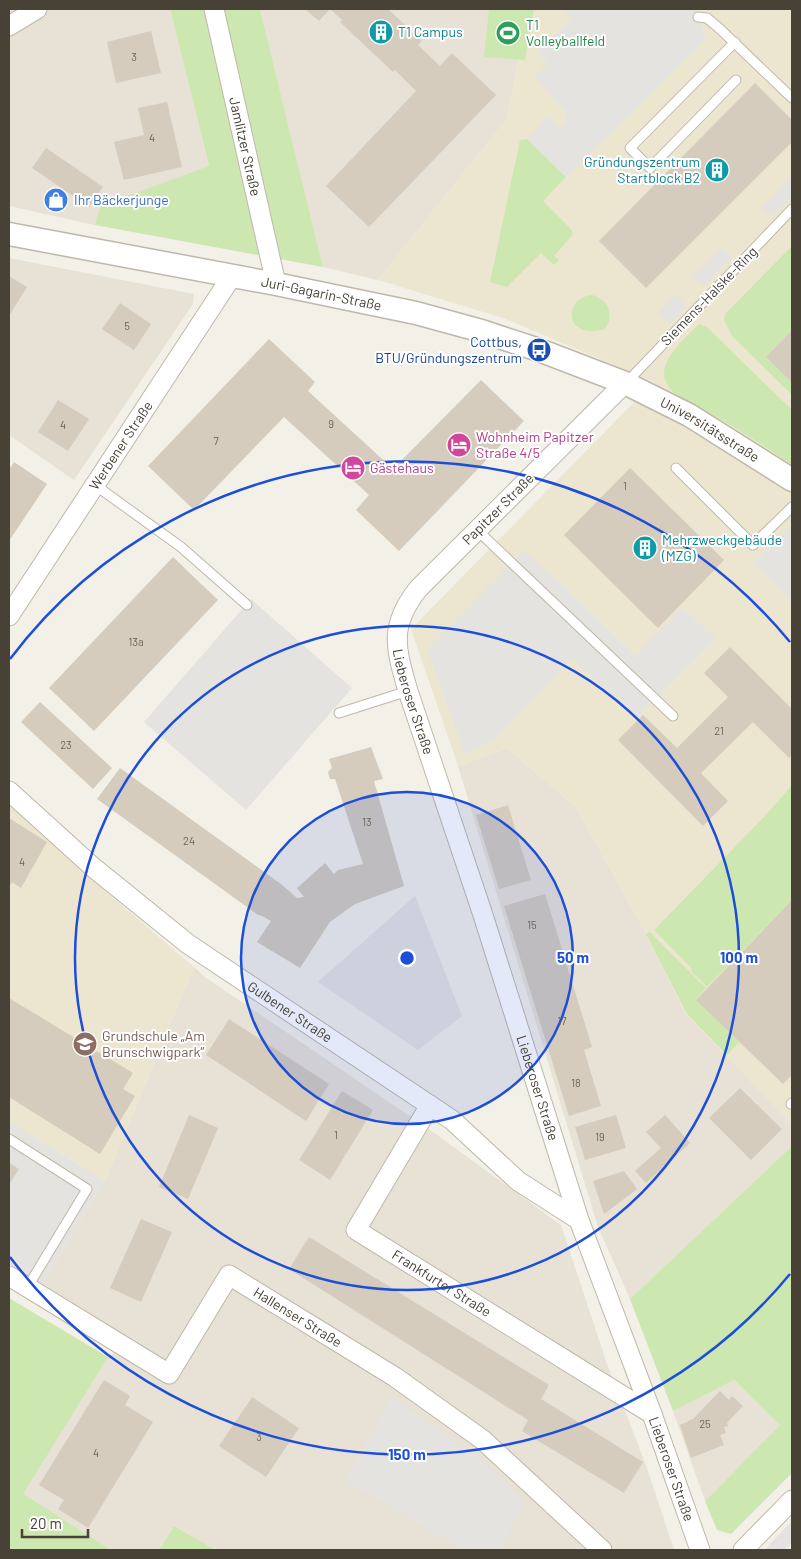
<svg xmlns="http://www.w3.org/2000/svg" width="801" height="1559" font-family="Barlow,sans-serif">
	<rect width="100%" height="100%" fill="#f3f0e7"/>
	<g fill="#e7e2d5">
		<path d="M9,9H170L209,167L100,206L95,225L9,206Z"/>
		<path d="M260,9H528L507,119L378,280L323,267Z"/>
		<path d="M9,258L194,294L193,304L74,480L9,435Z"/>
		<path d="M507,748L576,807L643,928L686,1014L792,1124V1146L630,1299L598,1227L458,766Z"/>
		<path d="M194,967L205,977L433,1132L561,1225L607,1364L647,1468L674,1550H216L174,1526L159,1550H110L22,1494L108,1357L131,1341L42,1284L105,1181Z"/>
		<path d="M734,1380L780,1425L705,1501L673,1411Z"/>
	</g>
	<g fill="#ece6d1">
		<path d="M528,9H792V1124L686,1014L643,928L576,807L507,748L458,766L411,629L654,382L503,318L378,280L507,119Z"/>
		<path d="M9,804L89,877L194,967L105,1181L9,1121Z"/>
	</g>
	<g fill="#cde7b0">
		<path d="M170,9H260L323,267L95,225L100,206L209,166Z"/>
		<path d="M489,9H534L525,60L484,57Z"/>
		<path d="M527,139L566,177L543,201L570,228L573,233L571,237L554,256L559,260L554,265L541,253L507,287L490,282L520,140Z"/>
		<path d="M791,247L792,248V330L766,357L792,383V395L732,336L724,320L725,314Z"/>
		<path d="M592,295C608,299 615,315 605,329C564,341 562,298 592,295Z"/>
		<path d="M699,324L707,327L792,410V465C768,449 743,432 718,418C705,411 689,405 678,396C671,391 664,382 664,373C665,354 687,337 699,324Z"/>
		<path d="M792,785V900L707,987L691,971L692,969L654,930L765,816Z"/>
		<path d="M650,932L706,988L696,999L739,1042L727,1055L687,1014L646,934Z"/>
		<path d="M792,1146V1473L731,1534L717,1530L705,1501L780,1425L734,1380L673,1411L630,1299Z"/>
		<path d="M9,1298L108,1357L23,1494L111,1550H9Z"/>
		<path d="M174,1526L216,1550H159Z"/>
	</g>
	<g fill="#e5e3df">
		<path d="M562,9H695L706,38L566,177L527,139L548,116L560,128L566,121L564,109L534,77L548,64L537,52L571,19Z"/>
		<path d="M791,176L792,178V197L772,217L761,207Z"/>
		<path d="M722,247L732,258L704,287L693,277Z"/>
		<path d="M675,294L687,306L670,324L658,313Z"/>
		<path d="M792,524V602L753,563Z"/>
		<path d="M525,550L635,655L682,607L716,639L635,719L573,658L495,739L465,754L427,649Z"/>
		<path d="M251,599L352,688L246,810L144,722Z"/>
		<path d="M415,896L462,1016L418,1050L318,982Z"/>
		<path d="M9,1121L105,1181L42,1284L9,1264Z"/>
		<path d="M392,1397L482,1461L525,1503L499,1550H463L345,1480Z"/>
		<path d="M792,1521V1543L785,1550H768L766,1548Z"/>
	</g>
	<g fill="#d5ccbd">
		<path d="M305,9H330L319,21Z"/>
		<path d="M330,9H388L422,41L418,45L440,66L452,53L496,95L369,227L326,186L416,91L395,70L393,72L340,22L342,20Z"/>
		<path d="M151,31L161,73L116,83L107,42Z"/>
		<path d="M755,83L792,120V142L646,288L599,241Z"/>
		<path d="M167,102L182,167L124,180L114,142L144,135L138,108Z"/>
		<path d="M46,148L103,187L89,207L32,168Z"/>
		<path d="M9,276L27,287L9,316Z"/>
		<path d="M120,303L151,324L134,350L102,329Z"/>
		<path d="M792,330V383L766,357Z"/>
		<path d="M269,339L315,382L308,391L393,469L481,380L524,421L399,551L356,510L369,495L284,417L194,510L148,466Z"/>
		<path d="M58,400L89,419L68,451L38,432Z"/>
		<path d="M14,462L47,484L9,541V470Z"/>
		<path d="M630,468L724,560L658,628L564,535Z"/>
		<path d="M173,557L218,600L94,731L49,688Z"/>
		<path d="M730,647L792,709V755L789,758L753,722L701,773L728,801L703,826L618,740L643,715L677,748L728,697L704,673Z"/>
		<path d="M40,702L112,768L93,789L21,722Z"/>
		<path d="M371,747L383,779L374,781L404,886L355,904L330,922L300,968L257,942L271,921L262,916L258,915L97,799L120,768L281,884L297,898L304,897L297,888L325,863L334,874L338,870L363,864L335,779H330L328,772L332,768L329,759Z"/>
		<path d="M508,805L531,880L499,889L476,815Z"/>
		<path d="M9,818L47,842L21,888L12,882L9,887Z"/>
		<path d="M545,894L592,1047L584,1050L601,1106L569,1116L504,906Z"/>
		<path d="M792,900V1075L783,1084L696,1000Z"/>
		<path d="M9,998L133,1073L123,1089L135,1096L100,1154L9,1097Z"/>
		<path d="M229,1019L329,1084L306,1121L206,1055Z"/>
		<path d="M740,1088L782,1129L751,1160L709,1118Z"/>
		<path d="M342,1091L373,1110L330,1180L299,1160Z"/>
		<path d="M189,1115L218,1128L188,1199L159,1187Z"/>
		<path d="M616,1115L626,1148L585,1160L575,1127Z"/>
		<path d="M665,1115L690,1143L646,1183L635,1171L661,1148L646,1132Z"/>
		<path d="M9,1163L19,1169L9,1185Z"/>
		<path d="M624,1171L637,1189L604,1214L593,1181Z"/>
		<path d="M141,1219L172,1232L141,1302L110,1288Z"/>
		<path d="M309,1237L549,1385L541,1399L643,1462L624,1493L522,1431L528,1420L289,1269Z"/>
		<path d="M104,1380L130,1396L125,1405L153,1422L88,1528L58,1509L64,1500L39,1485Z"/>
		<path d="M720,1391L729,1400L732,1396L743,1406L727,1423L728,1426L724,1427L726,1433L720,1435L724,1445L691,1458L680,1425L693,1419Z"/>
		<path d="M252,1397L299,1428L266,1477L219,1446Z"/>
	</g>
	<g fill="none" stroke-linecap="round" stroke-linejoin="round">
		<defs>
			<g id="service">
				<path d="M698,17L707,18L720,29L792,98"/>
				<path d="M735,42L630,148L650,168L736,80"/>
				<path d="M626,383L792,209"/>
				<path d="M676,468L753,545L792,507"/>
				<path d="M95,485L181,547L247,605"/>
				<path d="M477,530L673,716"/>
				<path d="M339,713L408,691"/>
				<path d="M791,1104L792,1103"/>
				<path d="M9,1139L87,1189L27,1288"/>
			</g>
			<g id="minor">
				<path id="s1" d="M214,9L276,284"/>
				<path d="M9,26L37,9"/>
				<path id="s2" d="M625,383L418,589C388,627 396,649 408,691L483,915L579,1220L652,1414L700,1550"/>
				<path id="s3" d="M9,616L232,276"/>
				<path id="s4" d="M9,791L94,868L188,944L452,1120L518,1181L579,1220"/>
				<path id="s5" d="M430,1105L356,1230L652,1414"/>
				<path id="s6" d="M9,1276L169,1374L229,1275L395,1377L483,1440L602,1550"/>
				<path d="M743,1550L792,1500"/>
			</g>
			<g id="tertiary">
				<path id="s7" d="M9,234L276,284L416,313L478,330L539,350L625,383L689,415L792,480"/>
			</g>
		</defs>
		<use href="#service" stroke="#bfb8aa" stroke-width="11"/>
		<use href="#minor" stroke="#bfb8aa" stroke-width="21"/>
		<use href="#tertiary" stroke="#bfb8aa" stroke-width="25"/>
		<use href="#service" stroke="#fff" stroke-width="9"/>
		<use href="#minor" stroke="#fff" stroke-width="19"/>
		<use href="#tertiary" stroke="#fff" stroke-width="22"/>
	</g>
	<circle cx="407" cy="958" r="166" fill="#1d4ed8" fill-opacity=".12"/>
	<g fill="none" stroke="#1d4ed8" stroke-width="2.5">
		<circle cx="407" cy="958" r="166"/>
		<circle cx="407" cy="958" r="332"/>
		<path d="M790 1274A497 497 0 0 1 10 1257M10 659A497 497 0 0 1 790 642"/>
	</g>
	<defs>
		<symbol id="building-disc" viewBox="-11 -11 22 22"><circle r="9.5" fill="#0f9aa8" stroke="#fff"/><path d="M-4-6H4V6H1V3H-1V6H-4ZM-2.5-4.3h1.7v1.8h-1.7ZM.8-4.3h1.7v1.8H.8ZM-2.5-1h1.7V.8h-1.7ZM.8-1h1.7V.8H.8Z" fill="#fff"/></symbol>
		<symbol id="stadium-disc" viewBox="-11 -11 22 22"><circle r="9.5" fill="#2e9e5b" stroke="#fff"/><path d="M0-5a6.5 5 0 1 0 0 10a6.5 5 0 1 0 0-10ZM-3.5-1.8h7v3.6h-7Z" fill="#fff"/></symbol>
		<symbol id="shop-disc" viewBox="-11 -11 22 22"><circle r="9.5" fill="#3f7fe0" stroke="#fff"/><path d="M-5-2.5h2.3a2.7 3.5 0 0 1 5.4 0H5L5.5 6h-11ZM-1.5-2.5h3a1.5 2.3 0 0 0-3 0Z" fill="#fff"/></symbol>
		<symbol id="bus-disc" viewBox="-11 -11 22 22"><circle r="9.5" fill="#1a4fb4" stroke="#fff"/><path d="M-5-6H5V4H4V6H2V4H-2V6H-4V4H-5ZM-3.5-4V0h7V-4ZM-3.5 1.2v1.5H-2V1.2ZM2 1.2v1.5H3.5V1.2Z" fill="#fff"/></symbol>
		<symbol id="hotel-disc" viewBox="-11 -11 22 22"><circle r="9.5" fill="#d1479c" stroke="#fff"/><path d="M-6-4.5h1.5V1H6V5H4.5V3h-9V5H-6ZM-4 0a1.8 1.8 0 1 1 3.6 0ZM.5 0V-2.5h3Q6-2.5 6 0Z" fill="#fff"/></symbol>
		<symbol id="school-disc" viewBox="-11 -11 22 22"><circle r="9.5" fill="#8d6e63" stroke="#fff"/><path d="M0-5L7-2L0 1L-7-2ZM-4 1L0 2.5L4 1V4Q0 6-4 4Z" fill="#fff"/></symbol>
	</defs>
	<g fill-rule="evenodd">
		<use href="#building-disc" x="367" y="18" width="28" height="28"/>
		<use href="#stadium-disc" x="494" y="19" width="28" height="28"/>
		<use href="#building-disc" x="703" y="156" width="28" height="28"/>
		<use href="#shop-disc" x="42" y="186" width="28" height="28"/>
		<use href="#bus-disc" x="525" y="336" width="28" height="28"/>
		<use href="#hotel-disc" x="445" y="431" width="28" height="28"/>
		<use href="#hotel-disc" x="339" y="454" width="28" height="28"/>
		<use href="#building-disc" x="631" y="534" width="28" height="28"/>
		<use href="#school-disc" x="71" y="1030" width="28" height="28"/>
	</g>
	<g text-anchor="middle" stroke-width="4" stroke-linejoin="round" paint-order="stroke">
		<g font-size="11" fill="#6a6458">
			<text x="134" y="61">3</text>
			<text x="152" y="142">4</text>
			<text x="127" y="330">5</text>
			<text x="331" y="428">9</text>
			<text x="63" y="429">4</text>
			<text x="216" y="445">7</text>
			<text x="625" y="490">1</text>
			<text x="136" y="646">13a</text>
			<text x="719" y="735">21</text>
			<text x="66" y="749">23</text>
			<text x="367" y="826">13</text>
			<text x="189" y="845">24</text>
			<text x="22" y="866">4</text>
			<text x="532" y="929">15</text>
			<text x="562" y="1025">17</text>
			<text x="576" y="1087">18</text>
			<text x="336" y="1139">1</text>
			<text x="600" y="1141">19</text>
			<text x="705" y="1428">25</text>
			<text x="259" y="1441">3</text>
			<text x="96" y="1457">4</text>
		</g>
		<g font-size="14" fill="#27864d" stroke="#fff" text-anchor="start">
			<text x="526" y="30">T1<tspan x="526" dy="16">Volleyballfeld</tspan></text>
		</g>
		<g font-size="14" fill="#0d838f" stroke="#fff" text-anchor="start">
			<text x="398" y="37">T1 Campus</text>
			<text x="700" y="167" text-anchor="end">Gründungszentrum<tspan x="700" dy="16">Startblock B2</tspan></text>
			<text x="662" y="545">Mehrzweckgebäude<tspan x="662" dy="16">(MZG)</tspan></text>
		</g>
		<g font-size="14" fill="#474136" stroke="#fff">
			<text dy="5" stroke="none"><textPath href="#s1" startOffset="141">Jamlitzer Straße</textPath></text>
			<text dy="5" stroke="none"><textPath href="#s7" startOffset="318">Juri-Gagarin-Straße</textPath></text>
			<text transform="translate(709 296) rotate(-46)" y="5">Siemens-Halske-Ring</text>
			<text dy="5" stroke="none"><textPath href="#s7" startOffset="732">Universitätsstraße</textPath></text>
			<text dy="5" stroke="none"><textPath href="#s3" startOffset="204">Werbener Straße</textPath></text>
			<text transform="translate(498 509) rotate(-45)" y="5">Papitzer Straße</text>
			<text dy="5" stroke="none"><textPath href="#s2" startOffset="412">Lieberoser Straße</textPath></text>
			<text dy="5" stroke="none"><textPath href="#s4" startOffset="358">Gulbener Straße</textPath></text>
			<text dy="5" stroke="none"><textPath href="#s2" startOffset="818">Lieberoser Straße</textPath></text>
			<text dy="5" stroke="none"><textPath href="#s5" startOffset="246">Frankfurter Straße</textPath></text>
			<text dy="5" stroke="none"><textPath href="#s6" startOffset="384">Hallenser Straße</textPath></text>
			<text dy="5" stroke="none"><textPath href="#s2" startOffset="1222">Lieberoser Straße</textPath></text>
		</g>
		<g font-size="14" fill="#366cbe" stroke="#fff" text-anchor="start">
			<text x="74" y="205">Ihr Bäckerjunge</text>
		</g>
		<g font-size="14" fill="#164399" stroke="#fff" text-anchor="end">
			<text x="522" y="347">Cottbus,<tspan x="522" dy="16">BTU/Gründungszentrum</tspan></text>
		</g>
		<g font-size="14" fill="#b23c85" stroke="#fff" text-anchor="start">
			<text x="476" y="442">Wohnheim Papitzer<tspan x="476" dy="16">Straße 4/5</tspan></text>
			<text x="370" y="473">Gästehaus</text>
		</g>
		<g font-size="14" fill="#785e54" stroke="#fff" text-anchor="start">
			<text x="102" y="1041">Grundschule „Am<tspan x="102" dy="16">Brunschwigpark”</tspan></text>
		</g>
	</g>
	<circle cx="407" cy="958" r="8" fill="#1d4ed8" stroke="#fff" stroke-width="2.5"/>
	<g font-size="15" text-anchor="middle" font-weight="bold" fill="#1d4ed8" stroke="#fff" stroke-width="4" stroke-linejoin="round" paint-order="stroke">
		<text x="573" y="963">50 m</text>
		<text x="739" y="963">100 m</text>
		<text x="407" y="1460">150 m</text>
	</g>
	<rect width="801" height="1559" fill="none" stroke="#474136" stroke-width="20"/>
	<path d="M22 1529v8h66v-8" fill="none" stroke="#474136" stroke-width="2.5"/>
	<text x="30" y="1529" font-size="15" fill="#474136" stroke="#ffffff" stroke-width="4" paint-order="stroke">20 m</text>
</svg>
